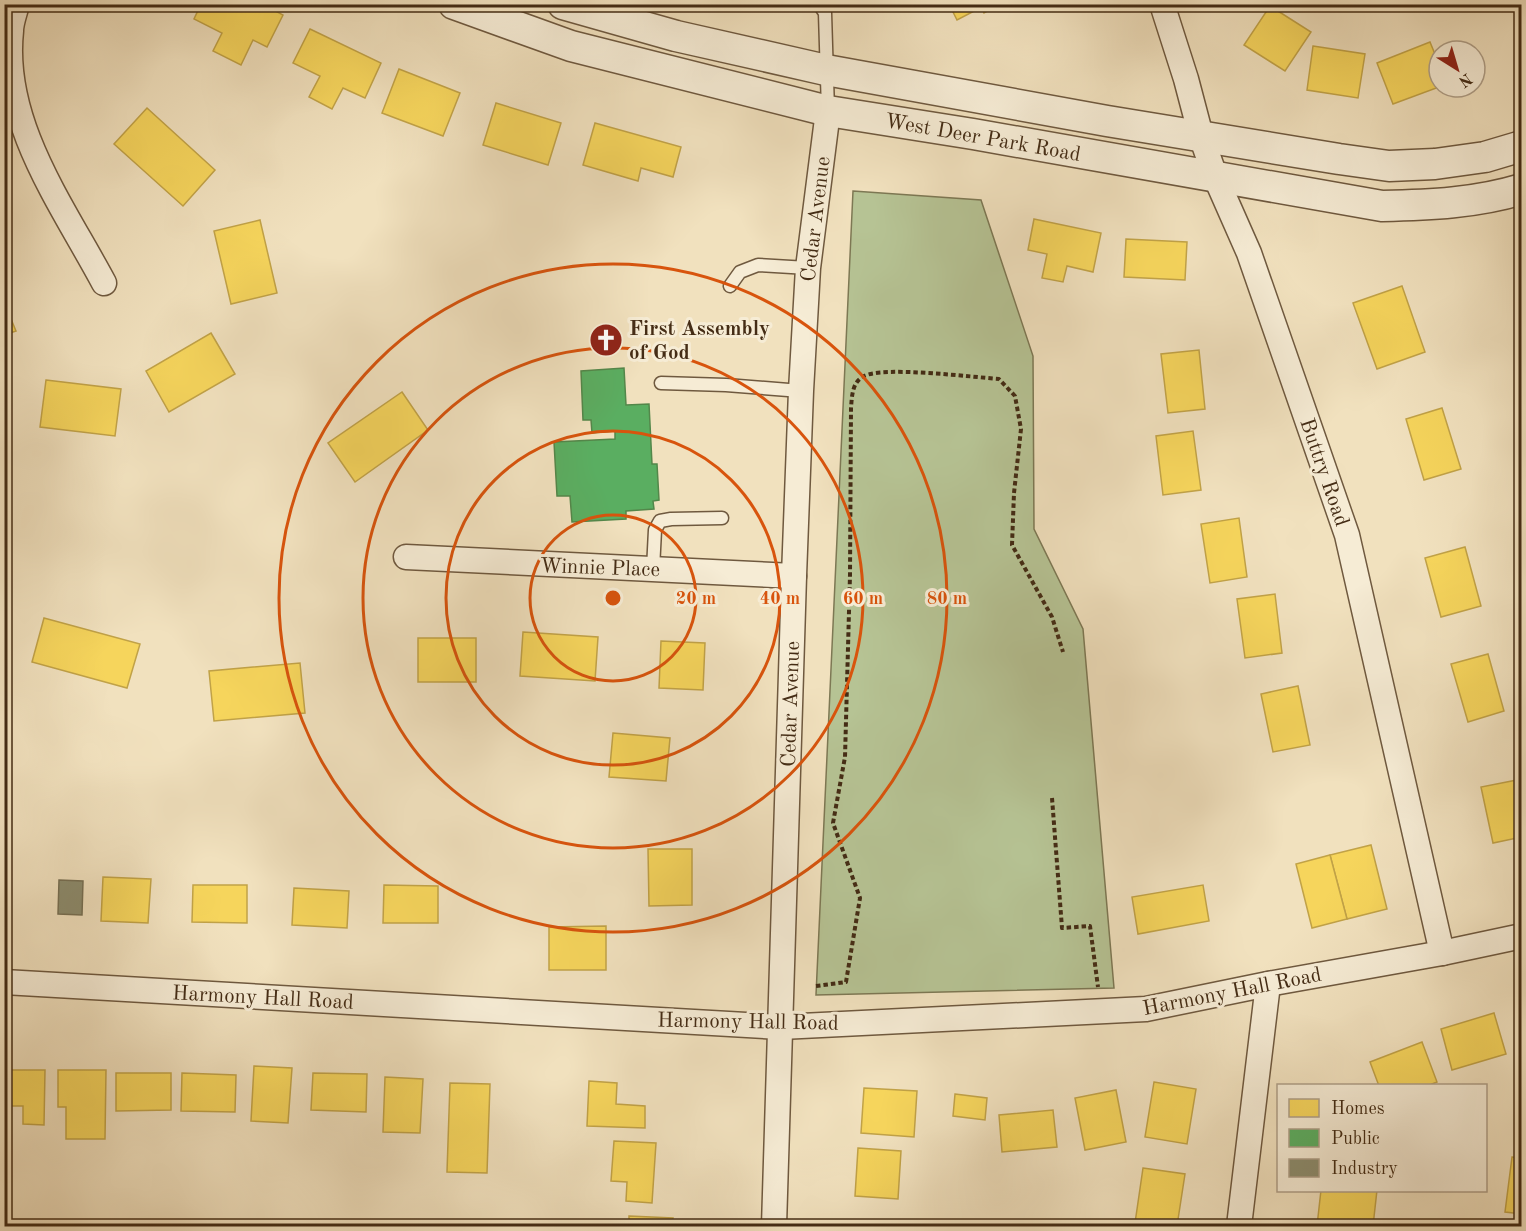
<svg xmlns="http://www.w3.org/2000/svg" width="1526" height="1231" font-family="'Old Standard TT',serif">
	<rect width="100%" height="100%" fill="#f1e1be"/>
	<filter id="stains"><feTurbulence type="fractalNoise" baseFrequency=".00333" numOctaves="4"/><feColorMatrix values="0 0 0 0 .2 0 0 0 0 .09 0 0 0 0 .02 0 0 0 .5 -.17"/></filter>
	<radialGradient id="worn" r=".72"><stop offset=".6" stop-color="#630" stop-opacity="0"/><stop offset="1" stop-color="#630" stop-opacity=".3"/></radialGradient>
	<path fill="#b6c394" stroke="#7d7854" stroke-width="1.5" d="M853,191L981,200L1033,356L1034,529L1083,629L1114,988L816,995Z"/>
	<g fill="#f6d55c" stroke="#c1a247" stroke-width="1.5">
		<path d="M201,4H263L283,15L267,47L253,40L241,65L213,51L222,33L194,19Z"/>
		<path d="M949,4H980L982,7L957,20Z"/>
		<path d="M980,4H1000L984,13Z"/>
		<path d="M1270,6L1311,32L1285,71L1244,45Z"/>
		<path d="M310,29L381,63L365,98L343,88L332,109L309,97L320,76L293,63Z"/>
		<path d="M1430,42L1439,64V87L1393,104L1377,63Z"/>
		<path d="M1313,46L1365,54L1358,98L1307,90Z"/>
		<path d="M399,69L460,93L443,136L382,113Z"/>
		<path d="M496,103L561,123L548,165L483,145Z"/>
		<path d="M147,108L215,170L183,206L114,144Z"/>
		<path d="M595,123L681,147L673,177L641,168L638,181L583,165Z"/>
		<path d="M1034,219L1101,233L1093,272L1067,266L1063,282L1042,278L1047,254L1028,250Z"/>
		<path d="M260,220L277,293L231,304L214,231Z"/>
		<path d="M1126,239L1187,242L1185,280L1124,277Z"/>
		<path d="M1402,286L1425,352L1377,369L1353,303Z"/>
		<path d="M4,302L16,331L4,335Z"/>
		<path d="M211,333L235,374L169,412L146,371Z"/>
		<path d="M1199,350L1205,409L1168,413L1161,354Z"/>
		<path d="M46,380L121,389L115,436L40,427Z"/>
		<path d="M402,392L428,430L355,482L328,443Z"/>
		<path d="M1442,408L1461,469L1424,480L1406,419Z"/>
		<path d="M1193,431L1201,490L1163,495L1156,436Z"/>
		<path d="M1239,518L1247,577L1210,583L1201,524Z"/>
		<path d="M1465,547L1481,606L1441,617L1425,558Z"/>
		<path d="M1275,594L1282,653L1245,658L1237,599Z"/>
		<path d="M44,618L140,644L127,688L32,662Z"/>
		<path d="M523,632L598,637L595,681L520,676Z"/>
		<rect x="418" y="638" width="58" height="44"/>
		<path d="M661,641L705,643L703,690L659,688Z"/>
		<path d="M1488,654L1504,711L1468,722L1451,664Z"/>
		<path d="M300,663L305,713L214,721L209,671Z"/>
		<path d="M1298,686L1310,745L1273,752L1261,694Z"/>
		<path d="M613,733L670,738L666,781L609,777Z"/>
		<path d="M1522,779V837L1493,843L1481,787Z"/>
		<path d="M1371,845L1387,909L1347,919L1330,855Z"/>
		<path d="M648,849H692V905L649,906Z"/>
		<path d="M1330,855L1347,919L1312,928L1296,864Z"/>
		<path d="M103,877L151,879L148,923L101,921Z"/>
		<path d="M193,885H247V923L192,922Z"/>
		<path d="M384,885L438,886V923H383Z"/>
		<path d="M1203,885L1209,921L1138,934L1132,897Z"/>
		<path d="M294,888L349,891L347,928L292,925Z"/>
		<path d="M606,926V970H549V927Z"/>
		<path d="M1494,1013L1506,1054L1452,1070L1441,1029Z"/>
		<path d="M1422,1042L1437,1082L1427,1086H1379L1370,1062Z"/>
		<path d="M254,1066L292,1068L288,1123L251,1121Z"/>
		<path d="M4,1070H45L44,1125L23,1124V1106H4Z"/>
		<path d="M58,1070H106L105,1139H66V1107H58Z"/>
		<path d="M116,1073H171V1110L116,1111Z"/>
		<path d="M182,1073L236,1075L235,1112L181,1111Z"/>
		<path d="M313,1073L367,1074L366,1112L311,1110Z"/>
		<path d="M385,1077L423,1079L420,1133L383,1132Z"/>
		<path d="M1522,1077V1132L1515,1131Z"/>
		<path d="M589,1081L617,1083L616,1104L645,1106V1128L587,1126Z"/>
		<path d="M1154,1082L1196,1089L1187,1144L1145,1137Z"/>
		<path d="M450,1083L490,1084L487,1173L447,1172Z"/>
		<path d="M864,1088L917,1091L914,1137L861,1133Z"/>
		<path d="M1116,1090L1126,1142L1085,1150L1075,1098Z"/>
		<path d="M955,1094L987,1098L985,1120L953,1116Z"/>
		<path d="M1053,1110L1057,1147L1002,1152L999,1115Z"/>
		<path d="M614,1141L656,1143L652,1203L626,1201L627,1182L611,1181Z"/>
		<path d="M858,1148L901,1151L898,1199L855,1196Z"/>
		<path d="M1512,1157L1522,1158V1214L1505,1212Z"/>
		<path d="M1143,1168L1185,1174L1177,1226L1135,1223Z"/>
		<path d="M1321,1190H1377L1373,1226H1317Z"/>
		<path d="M629,1216L673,1218L672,1226H629Z"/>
	</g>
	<path fill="#5aae61" stroke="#53874a" stroke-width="1.5" d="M624,368L626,405L649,404L652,464H657L659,500L653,501L654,509L626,511V519L572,522L570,496H557L554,442L615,439V431L592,433L591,420H583L581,371Z"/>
	<path fill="#8c8c6e" stroke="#766f53" stroke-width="1.5" d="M59,880L83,881L82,915L58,914Z"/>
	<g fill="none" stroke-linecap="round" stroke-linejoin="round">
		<defs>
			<g id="service">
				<path d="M736,4H746"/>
				<path d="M819,4L825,13L828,111"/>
				<path d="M730,286L740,272L758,265L808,268"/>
				<path d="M661,383L726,385L801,391"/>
				<path d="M653,569L655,530L660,521L671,519L722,518"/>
			</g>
			<g id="minor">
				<path d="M17,4C15,13 11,22 11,31C1,123 63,206 104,283"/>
				<path d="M1162,4L1186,79L1201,136L1215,176L1249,253L1347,535L1442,953"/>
				<path d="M406,557L794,576"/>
				<path d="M4,982L781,1027L1146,1009L1268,984L1442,953L1522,936"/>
				<path d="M774,1226L794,576L801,391L808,268L828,111"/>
				<path d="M1239,1226L1268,984"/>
			</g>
			<g id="tertiary">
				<path d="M454,4L571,46L828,111L973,134L1382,206C1430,205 1476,203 1522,189"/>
				<path d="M563,4L676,36L826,70L1107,121L1339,159L1389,166L1435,164L1485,157L1522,146"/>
			</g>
		</defs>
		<use href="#service" stroke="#6f593f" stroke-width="15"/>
		<use href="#minor" stroke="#6f593f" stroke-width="27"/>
		<use href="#tertiary" stroke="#6f593f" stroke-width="33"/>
		<g stroke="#442c15" stroke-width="4" stroke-dasharray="4.5 3" stroke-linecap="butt">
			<path d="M1052,798L1062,928L1090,926L1098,987"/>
			<path d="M816,986L846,982L860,898L833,823L845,757L850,575L851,408C852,396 852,382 864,376C884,366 972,377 999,379L1015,396L1021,429L1014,493L1012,545L1052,617L1063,652"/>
		</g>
		<use href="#service" stroke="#f6ecd5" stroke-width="12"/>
		<use href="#minor" stroke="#f6ecd5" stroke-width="24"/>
		<use href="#tertiary" stroke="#f6ecd5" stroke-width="30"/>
	</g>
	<g fill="none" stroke="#d8540d" stroke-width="3">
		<circle cx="613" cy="598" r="83"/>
		<circle cx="613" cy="598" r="167"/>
		<circle cx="613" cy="598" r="250"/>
		<circle cx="613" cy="598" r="334"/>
	</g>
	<defs>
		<symbol id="church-disc" viewBox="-11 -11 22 22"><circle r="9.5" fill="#8f2418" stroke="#f6ecd5"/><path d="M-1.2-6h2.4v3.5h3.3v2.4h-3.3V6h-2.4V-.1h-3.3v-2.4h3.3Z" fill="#fff"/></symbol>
	</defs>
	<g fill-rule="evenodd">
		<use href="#church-disc" x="587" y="321" width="38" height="38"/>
	</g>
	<g text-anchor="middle" stroke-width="6" stroke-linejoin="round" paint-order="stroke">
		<g font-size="21" fill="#442c15" stroke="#f6ecd5">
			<text transform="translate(983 137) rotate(10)" y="7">West Deer Park Road</text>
			<text transform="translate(815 219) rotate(-83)" y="7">Cedar Avenue</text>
			<text transform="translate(1325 472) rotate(71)" y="7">Buttry Road</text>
			<text transform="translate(600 567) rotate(2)" y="7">Winnie Place</text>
			<text transform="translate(790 704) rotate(-88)" y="7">Cedar Avenue</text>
			<text transform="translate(1232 991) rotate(-11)" y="7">Harmony Hall Road</text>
			<text transform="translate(263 997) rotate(3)" y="7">Harmony Hall Road</text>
			<text transform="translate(748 1021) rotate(1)" y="7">Harmony Hall Road</text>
		</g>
		<g font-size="21" font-weight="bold" fill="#442c15" stroke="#f6ecd5" text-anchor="start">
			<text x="629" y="335">First Assembly<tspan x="629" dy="24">of God</tspan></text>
		</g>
	</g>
	<circle cx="613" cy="598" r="9" fill="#d8540d" stroke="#f6ecd5" stroke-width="3"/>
	<g font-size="18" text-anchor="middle" font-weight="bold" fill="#d8540d" stroke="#f6ecd5" stroke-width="6" stroke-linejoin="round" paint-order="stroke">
		<text x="696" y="604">20 m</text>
		<text x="780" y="604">40 m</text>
		<text x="863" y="604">60 m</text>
		<text x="947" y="604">80 m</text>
	</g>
	<rect width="1526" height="1231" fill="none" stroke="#f1e1be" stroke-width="24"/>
	<rect x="6" y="6" width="1514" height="1219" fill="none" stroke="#442c15" stroke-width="3"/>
	<rect x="12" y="12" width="1502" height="1207" fill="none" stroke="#442c15" stroke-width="1.5"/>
	<rect x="1277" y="1084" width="210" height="108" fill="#f6ecd5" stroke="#af9f88" stroke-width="1.5"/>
	<rect x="1289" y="1099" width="30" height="18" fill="#f6d55c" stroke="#af9f88" stroke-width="1.5"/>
	<text x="1331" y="1114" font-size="18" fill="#442c15">Homes</text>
	<rect x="1289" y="1129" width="30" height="18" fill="#5aae61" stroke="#af9f88" stroke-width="1.5"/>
	<text x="1331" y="1144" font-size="18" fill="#442c15">Public</text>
	<rect x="1289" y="1159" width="30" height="18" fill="#8c8c6e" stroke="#af9f88" stroke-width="1.5"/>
	<text x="1331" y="1174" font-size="18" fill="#442c15">Industry</text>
	<g transform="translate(1457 69) rotate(143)"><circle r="28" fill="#f6ecd5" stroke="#af9f88" stroke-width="1.5"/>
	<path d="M0-4.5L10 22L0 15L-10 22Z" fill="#8f2418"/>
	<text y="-9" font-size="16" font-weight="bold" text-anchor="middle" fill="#442c15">N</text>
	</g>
	<rect width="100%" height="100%" filter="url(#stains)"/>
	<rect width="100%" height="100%" fill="url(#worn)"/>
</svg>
